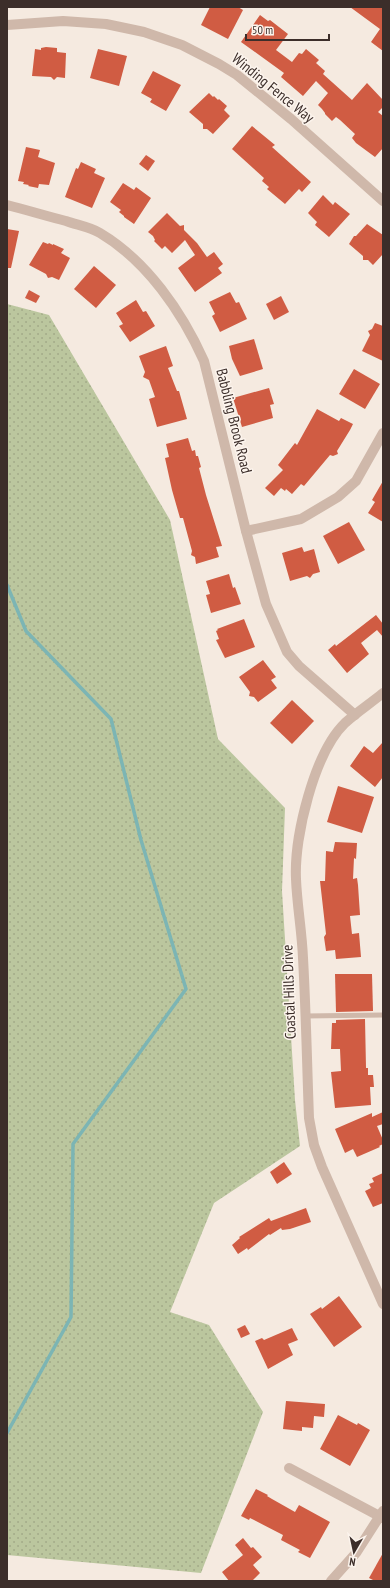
<svg xmlns="http://www.w3.org/2000/svg" width="390" height="1588" font-family="'PT Sans Narrow',sans-serif">
	<defs>
		<pattern id="grass-dots" width="8" height="8" patternUnits="userSpaceOnUse"><rect width="8" height="8" fill="#bbc69e"/><path d="M2 2h.1M6 6h.1" fill="none" stroke="#a2aa88" stroke-width="1.8" stroke-linecap="round"/></pattern>
	</defs>
	<rect width="100%" height="100%" fill="#f5eae0"/>
	<path fill="url(#grass-dots)" d="M7,304L49,315L170,520L218,739L285,808L282,891L295,1100L300,1146L214,1203L170,1312L209,1325L263,1412L201,1573L7,1555Z"/>
	<g fill="none" stroke-linecap="round" stroke-linejoin="round">
		<path stroke="#7cb5b4" stroke-width="3.5" d="M7,585L26,631L111,719L141,840L186,989L73,1144L71,1317L7,1433"/>
	</g>
	<g fill="#d05c43">
		<path d="M210,7H238L243,10L228,39L201,25Z"/>
		<path d="M350,7H383V51L371,42L380,29Z"/>
		<path d="M260,15L268,21L270,20L288,34L276,50L292,62L299,53L302,54L306,49L319,60L316,63L325,71L323,74L352,100L367,83L383,100V107L378,112L383,116V148L375,157L356,143L352,138L355,134L340,120L336,117L332,121L325,114V113L322,109L318,105L328,93L316,81L303,96L281,77L284,73L241,42Z"/>
		<path d="M46,47L57,48V52L66,53L65,78L57,77L54,80L51,77L32,76L35,49L41,50V48Z"/>
		<path d="M98,49L127,56L119,86L90,78Z"/>
		<path d="M153,71L181,85L166,111L150,102L152,99L141,93Z"/>
		<path d="M209,93L213,97L214,96L218,100L219,99L227,106L224,110L230,116L213,134L207,129H203V124L189,112Z"/>
		<path d="M252,126L275,145L272,147L311,182L302,192L299,189L285,204L267,189L269,187L262,181L264,178L232,149Z"/>
		<path d="M26,147L40,150L38,157L55,163L49,185L39,184L38,188L28,186L29,185L23,184L24,182L18,181Z"/>
		<path d="M146,155L155,161L148,171L139,164Z"/>
		<path d="M81,162L96,169L94,173L105,178L92,208L65,197L76,168L78,169Z"/>
		<path d="M123,183L134,190L136,187L151,198L134,224L124,217V216L119,212L121,210L110,202Z"/>
		<path d="M323,195L333,205L335,202L350,214L329,237L315,225L317,222L308,213Z"/>
		<path d="M167,213L180,226L184,225V230L197,243L207,257L214,252L223,264L218,268L222,273L195,292L178,268L195,255L185,240L172,253L165,246L162,249L154,241L155,240L153,236L148,232Z"/>
		<path d="M367,224L383,235V254L373,265L368,260H363V256L349,244L354,236H356Z"/>
		<path d="M7,229L19,231L11,268H7Z"/>
		<path d="M43,242L48,244L49,243L53,245V244L64,249L61,253L70,258L59,280L52,277L48,278L46,274L29,265Z"/>
		<path d="M94,266L116,285L96,308L74,289Z"/>
		<path d="M29,290L40,296L36,303L25,298Z"/>
		<path d="M230,292L236,303L239,302L247,319L220,332L212,316L215,314L209,302Z"/>
		<path d="M281,296L289,312L274,320L266,304Z"/>
		<path d="M136,300L143,312L146,311L155,326L130,342L119,326L123,324L116,313Z"/>
		<path d="M375,323L383,326V361L362,351L370,335L368,331L372,329Z"/>
		<path d="M254,339L263,369L240,376L232,359L229,346Z"/>
		<path d="M166,346L173,366L168,368L177,391H179L187,419L157,427L149,399L155,397L149,380L143,377L145,372L139,356Z"/>
		<path d="M354,369L380,384L365,409L339,394Z"/>
		<path d="M269,388L274,404L270,405L273,418L242,427L233,398Z"/>
		<path d="M317,409L339,421L341,418L353,424L350,430L337,451L338,454L333,456L330,455L304,486L301,484L292,494L286,489L285,491L281,488L274,496L265,488L283,470L278,465L295,443L297,445Z"/>
		<path d="M188,438L192,451L195,450L196,456H198L201,467L199,468L206,495L222,546L216,547L219,557L196,564L195,557L191,555L192,551L183,518H180L172,490L165,458L169,457L166,444Z"/>
		<path d="M383,481V522L368,513L375,502L372,500Z"/>
		<path d="M349,522L365,550L338,564L323,536Z"/>
		<path d="M302,547L304,552L314,549L320,572L313,574L310,578L307,576L290,581L282,553Z"/>
		<path d="M229,574L233,588L235,587L241,604L211,613L206,595L210,594L206,581Z"/>
		<path d="M376,615L383,624V637L377,630L361,643L369,654L347,673L328,650L335,644L336,646Z"/>
		<path d="M244,619L255,647L225,658L216,640L219,639L216,631L218,630L217,629Z"/>
		<path d="M263,660L276,677L271,680L277,688L258,702L254,697L249,696L250,692L239,677Z"/>
		<path d="M292,700L314,721L292,744L270,723Z"/>
		<path d="M383,742V777L375,787L350,766L364,746L373,753Z"/>
		<path d="M338,786L374,797L362,833L327,822Z"/>
		<path d="M335,842L357,843L356,859L354,858L353,879L357,878L358,885L360,915L350,916L352,934L359,933L361,957L336,959L335,950L326,951L324,937L326,934L320,881H325L326,851L333,852Z"/>
		<path d="M335,974H372L373,1011L336,1012Z"/>
		<path d="M365,1019L366,1068H368V1075H373L374,1087H370L371,1105L335,1108L331,1072L341,1071L340,1049H331L332,1023H336V1020Z"/>
		<path d="M383,1112V1124L377,1126L383,1140V1144L379,1146L380,1147L357,1157L353,1149L345,1153L335,1129L372,1113V1117Z"/>
		<path d="M284,1162L292,1174L277,1184L270,1172Z"/>
		<path d="M383,1173V1203L373,1207L365,1191L371,1188L369,1184L374,1182L372,1178Z"/>
		<path d="M306,1208L311,1222L290,1229L282,1230L281,1228L270,1235L269,1234L248,1250L247,1248L238,1254L232,1245L240,1238L239,1237L269,1218L271,1221Z"/>
		<path d="M339,1296L362,1327L334,1347L310,1314L321,1307L322,1309Z"/>
		<path d="M245,1325L250,1334L241,1338L237,1329Z"/>
		<path d="M292,1328L298,1340L288,1344L293,1355L268,1369L255,1341L262,1338L264,1340Z"/>
		<path d="M286,1401L325,1404L324,1417L314,1416L313,1428L302,1427V1431L283,1429Z"/>
		<path d="M338,1415L357,1425L358,1423L370,1430L350,1466L320,1449Z"/>
		<path d="M256,1489L268,1495L267,1496L272,1499L295,1512L299,1505L330,1522L310,1558L298,1552L300,1550L281,1540L283,1535L250,1518L249,1520L241,1516Z"/>
		<path d="M243,1538L251,1548L253,1547L262,1557L253,1565L260,1573L252,1581H229L222,1572L243,1555L235,1545Z"/>
		<path d="M383,1553V1581H375L369,1578Z"/>
	</g>
	<g fill="none" stroke-linecap="round" stroke-linejoin="round">
		<path stroke="#cfb8aa" stroke-width="5" d="M305,1016L383,1015"/>
		<g stroke="#cfb8aa" stroke-width="10">
			<path d="M7,25L63,21L106,24L144,32L182,45L219,64L237,75L291,119L383,201"/>
			<path d="M7,205C27,210 46,216 66,221C77,225 90,227 100,233C147,261 182,312 204,361L246,531L266,604L287,652L299,666L355,715"/>
			<path d="M246,531L301,519L338,497L356,481L383,433"/>
			<path d="M383,693C371,703 357,712 345,723C314,753 294,837 296,879C297,905 302,932 303,958C306,1011 307,1065 309,1118L314,1145L322,1167L383,1304"/>
			<path d="M289,1468L383,1518"/>
			<path d="M331,1581L356,1553L383,1511"/>
		</g>
	</g>
	<g text-anchor="middle" stroke-width="3" stroke-linejoin="round" paint-order="stroke">
		<g font-size="15" fill="#3c2e2a" stroke="#fcf4ed">
			<text transform="translate(273 88) rotate(39)" y="5">Winding Fence Way</text>
			<text transform="translate(234 421) rotate(76)" y="5">Babbling Brook Road</text>
			<text transform="translate(289 992) rotate(-92)" y="5">Coastal Hills Drive</text>
		</g>
	</g>
	<rect width="390" height="1588" fill="none" stroke="#3c2e2a" stroke-width="16"/>
	<g transform="translate(354 1552) rotate(189)" stroke="#fcf4ed" stroke-width="3" paint-order="stroke">
	<path d="M0-3L7 15L0 10L-7 15Z" fill="#3c2e2a"/>
	<text y="-6" font-size="11" font-weight="bold" text-anchor="middle" fill="#3c2e2a">N</text>
	</g>
	<path d="M246 34v6h83v-6" fill="none" stroke="#3c2e2a" stroke-width="2"/>
	<text x="252" y="34" font-size="12" fill="#3c2e2a" stroke="#fcf4ed" stroke-width="3" paint-order="stroke">50 m</text>
</svg>
